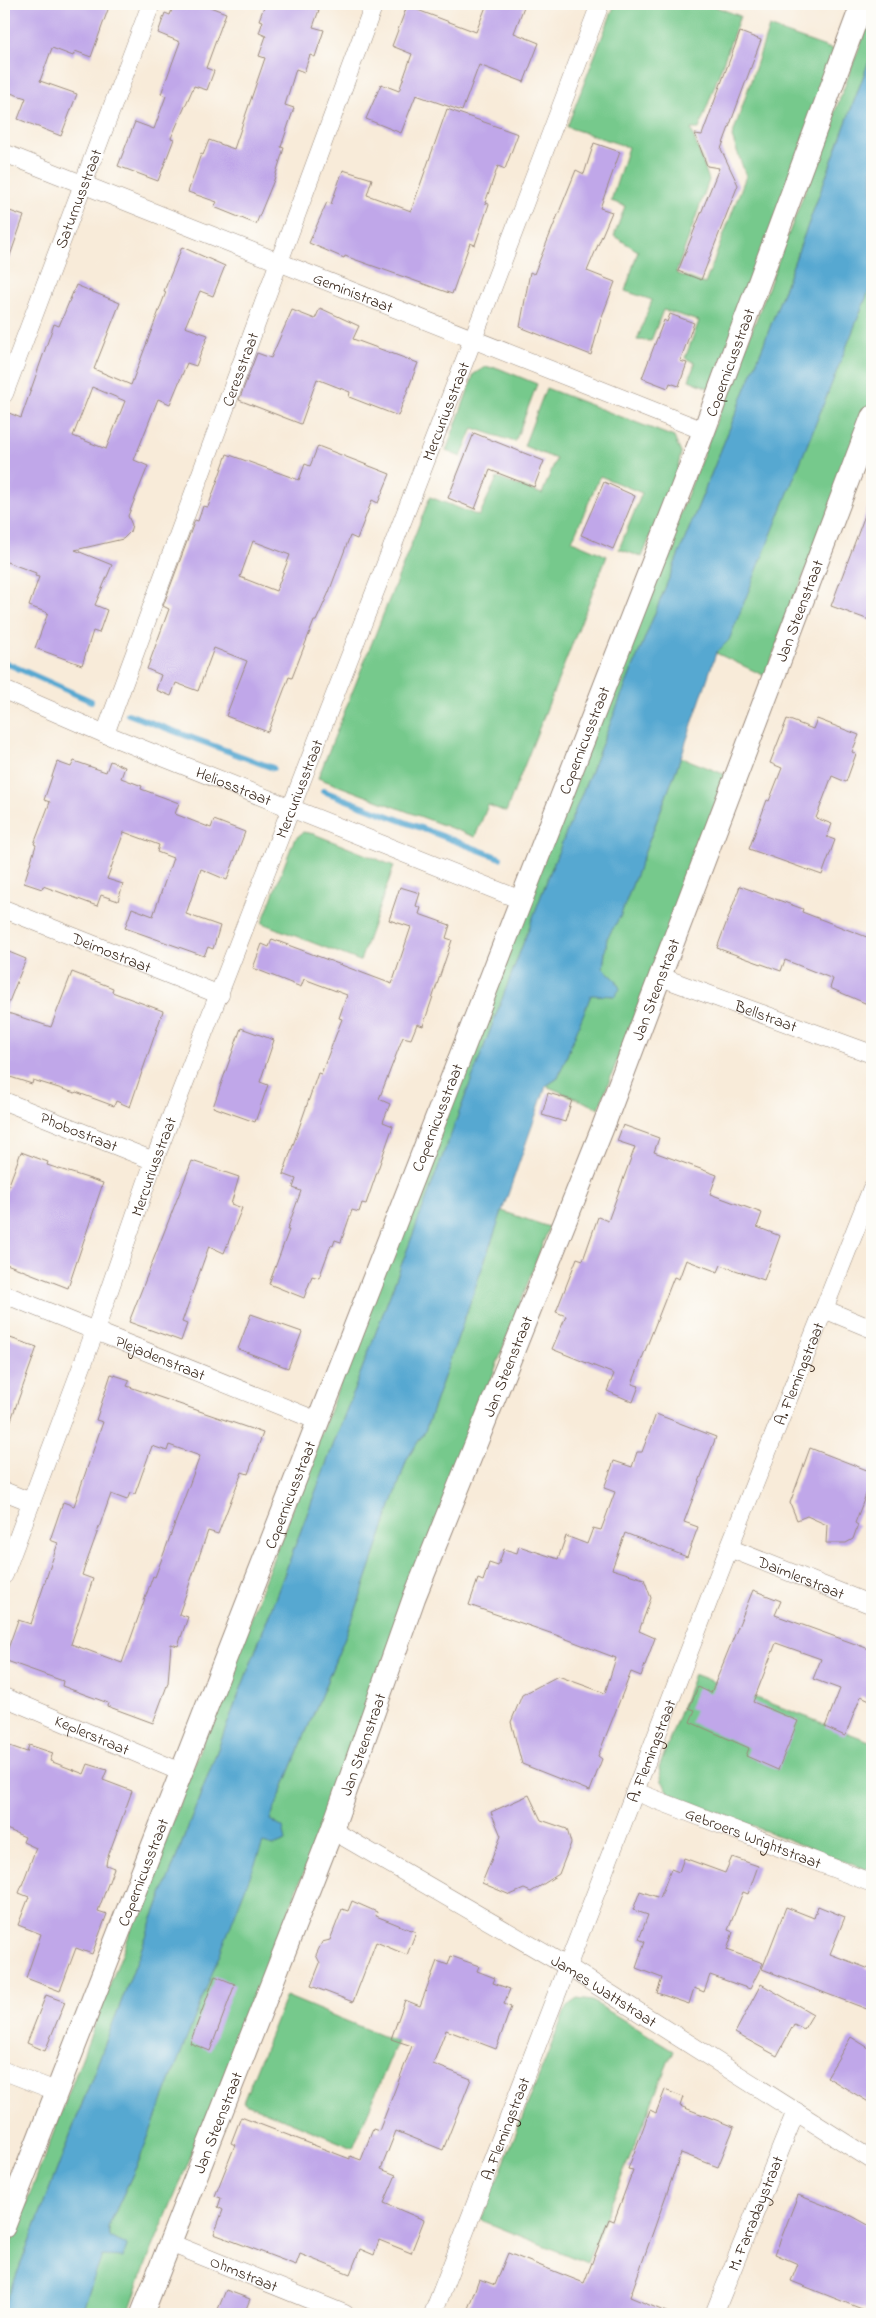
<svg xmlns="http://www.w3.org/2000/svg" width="876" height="2318" font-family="'Indie Flower',sans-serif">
	<rect width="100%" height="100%" fill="#fdfcf7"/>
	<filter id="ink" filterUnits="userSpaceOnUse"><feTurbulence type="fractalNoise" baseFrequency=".02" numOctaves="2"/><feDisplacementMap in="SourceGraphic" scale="10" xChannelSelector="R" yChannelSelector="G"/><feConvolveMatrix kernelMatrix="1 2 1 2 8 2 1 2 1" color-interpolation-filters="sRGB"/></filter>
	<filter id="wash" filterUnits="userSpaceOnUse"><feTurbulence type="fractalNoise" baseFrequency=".0096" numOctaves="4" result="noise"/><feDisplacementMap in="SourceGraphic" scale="20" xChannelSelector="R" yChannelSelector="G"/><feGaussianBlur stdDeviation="1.12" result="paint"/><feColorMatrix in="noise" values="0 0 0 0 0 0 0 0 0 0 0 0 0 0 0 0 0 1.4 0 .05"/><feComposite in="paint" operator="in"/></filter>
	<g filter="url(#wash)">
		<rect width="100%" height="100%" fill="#f8ebd9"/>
		<g fill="#76c98c" stroke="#587a55">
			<path d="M615,4H708L740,16L699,129H691L709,180L676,273L705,284L746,176L732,137L769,27L837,51L711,389L689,380L695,363L685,358L699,321L663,310L651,341L637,340L652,300L625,291L638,251L614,236L625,206L611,201L628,147L567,127Z"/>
			<path d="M872,14V53L763,346L549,875L242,1686L4,2308V2262L414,1190L748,341Z"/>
			<path d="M872,283V398L765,676L716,653L729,639Z"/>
			<path d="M485,367L498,368L537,384L515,442L473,428L461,457L446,451L474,374Z"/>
			<path d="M546,388L674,437L681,453L677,471L642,557L619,549L642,493L600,476L572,541L607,556L506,812L488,805L475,837L318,778L430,497L479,516L497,478L542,494L556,459L524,446Z"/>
			<path d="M681,757L726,775L599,1108L546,1086L558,1078L591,994L615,996L616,980L603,968L607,938L620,917Z"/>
			<path d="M303,832L314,834L394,866L360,961L262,923L294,840Z"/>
			<path d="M502,1211L549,1227L302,1877L221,2084L146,2264L128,2314H81L109,2235L108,2227L138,2163L263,1842L273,1846L270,1820L356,1610L407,1459L425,1431Z"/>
			<path d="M694,1674L872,1742V1872L670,1794L662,1781L659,1768Z"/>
			<path d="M286,1996L397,2042L353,2148L243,2102Z"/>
			<path d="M577,1999L592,2001L673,2050L587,2263L481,2220L567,2006Z"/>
		</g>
		<path fill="#56a8d1" stroke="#486978" d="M872,53V283L729,640L716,653L681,757L620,917L607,938L603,968L616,980L620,989L615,996L591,995L558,1078L546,1086L425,1431L407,1459L356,1610L270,1820L283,1828L286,1841L273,1846L263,1843L138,2163L108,2227L109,2236L127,2246L123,2257L102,2256L81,2314H4V2308L242,1686L549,875L763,346Z"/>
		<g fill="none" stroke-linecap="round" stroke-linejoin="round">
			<g stroke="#56a8d1" stroke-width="6">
				<path d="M4,662L91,701"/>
				<path d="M128,714L273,768"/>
				<path d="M323,791L500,858"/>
			</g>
		</g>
		<g id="blocks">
			<g fill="#c0a7e9" fill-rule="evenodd">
				<path d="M4,4H110L91,57L75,51L73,56L52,48L40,81L77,94L61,136L18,119L26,98L4,91Z"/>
				<path d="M174,4H202L226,13L206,68L214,71L207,90L194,86L171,138L174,139L158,181L118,166L135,122L154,129L166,96L161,94L180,42L158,33L165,13L170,15Z"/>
				<path d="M265,4H300L319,10L313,27L324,30L315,57L310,55L304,72L296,69L285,105L294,108L281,147L284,148L274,180L256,224L214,207L217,202L188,192L201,154L203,155L209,140L234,149L265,58L259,56L266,36L259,33L263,21L259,20Z"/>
				<path d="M487,4H525L514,33L539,43L524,82L479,65L462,111L416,95L401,133L366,119L381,84L399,91L412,54L392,46L407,6L476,32Z"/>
				<path d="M740,32L761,40L721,149L738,185L701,280L678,271L719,168L707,166L695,134L702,135Z"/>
				<path d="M447,109L518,134L505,169L498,166L485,203L489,204L475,245L470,243L452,294L345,256L344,258L309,243L327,202L331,204L343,170L372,179L367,195L411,211Z"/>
				<path d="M594,143L620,152L600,208L612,212L587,271L615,282L601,319L591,355L520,327L530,272L534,274L576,170L584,174Z"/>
				<path d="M4,209L24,216L6,267H4Z"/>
				<path d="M182,247L225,266L213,296L200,291L185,327L208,335L196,366L187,363L170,404L158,399L134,460L148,466L128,516L132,525L130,532L123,539L75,550L112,565L95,605L107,610L99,633L93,631L82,665L35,648L48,613L29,606L39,577L35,576L36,573L4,561V426L9,413L21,418L54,324L59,326L76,285L120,303L94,369L131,385L166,292L164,291ZM92,387L125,401L106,449L73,436Z"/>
				<path d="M320,308L359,326L353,339L418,363L398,416L349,397L350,392L317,379L301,424L239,400L257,353L271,358L292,310L315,319Z"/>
				<path d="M670,314L694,323L680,361L687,363L679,386L670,383L668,388L642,378L664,320L667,322Z"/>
				<path d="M474,433L544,461L534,487L490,470L475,509L448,498Z"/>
				<path d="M318,446L390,474L378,503L372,500L357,539L350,536L329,592L316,621H314L292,678L289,677L268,732L226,716L247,661L214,648L198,691L176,683L171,696L156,690L161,675L147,669L169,609L163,606L195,520L198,521L203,506L208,507L227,454L299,480L305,464L310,466ZM253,541L290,555L276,591L240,577Z"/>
				<path d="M604,482L635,496L613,549L581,535Z"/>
				<path d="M871,499L872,500V621L831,606Z"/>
				<path d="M787,719L813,729L817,719L859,735L852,752L856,754L846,782L832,776L816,818L832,824L827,837L835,840L822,875L749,849L767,800L769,801L782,768L770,763Z"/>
				<path d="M74,761L106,772L110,761L125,767L121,778L142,786L141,789L179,803L175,814L211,828L214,820L245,832L227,880L201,869L186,914L220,926L213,949L208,947L204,956L125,928L132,908L153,916L173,858L157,852L159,845L124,832L107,879L123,884L118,901L101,895L97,906L43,886L42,889L24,883L36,845L34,844L50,802L44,800L57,762L71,767Z"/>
				<path d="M740,886L803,909L802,912L872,939V1006L830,988L833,979L785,960L781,971L717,948Z"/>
				<path d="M400,887L420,893L416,906L421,908L419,914L450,925L446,938L452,940L423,1026L417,1024L411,1039L403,1037L379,1099L390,1104L383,1122L393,1126L366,1204L362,1203L359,1212L352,1210L341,1242L335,1240L333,1246L331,1245L319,1278L312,1276L304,1298L269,1284L289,1230H287L301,1191L293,1188L296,1179L283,1174L318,1073L321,1074L342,1019L339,1018L347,995L304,979L301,987L253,968L262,944L269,947L272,939L392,984L411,927L389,920Z"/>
				<path d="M4,950L26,959L5,1012L51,1027L72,972L113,988L112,992L163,1011L130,1107L116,1101L114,1106L76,1092L75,1093L33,1080L32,1084L4,1075Z"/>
				<path d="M241,1028L274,1040L260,1082L268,1085L255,1122L213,1107Z"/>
				<path d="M548,1093L572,1100L565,1122L542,1115Z"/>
				<path d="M623,1125L659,1138L654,1152L717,1175L710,1194L762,1213L757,1227L780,1236L764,1280L721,1265L718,1272L686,1260L679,1279L674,1277L632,1384L639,1386L633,1402L607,1391L614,1374L552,1349L566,1316L556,1312L577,1258L583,1260L598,1217L608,1221L635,1147L617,1141Z"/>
				<path d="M21,1152L48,1162L47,1165L103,1183L68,1288L4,1263V1198Z"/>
				<path d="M192,1161L239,1177L231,1204L242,1208L224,1253L209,1246L182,1322L187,1324L181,1341L129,1322Z"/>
				<path d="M251,1314L302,1332L288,1368L238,1349Z"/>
				<path d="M4,1336L37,1347L6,1434L4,1433Z"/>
				<path d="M111,1374L130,1380L127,1386L263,1433L248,1474L242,1472L218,1534L208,1531L179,1614L188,1617L178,1646L171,1644L168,1683L153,1723L107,1706L108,1703L62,1686L63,1681L4,1660L18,1620L31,1624L58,1543L50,1540L63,1502L74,1506L103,1422L96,1420ZM169,1445L200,1456L155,1577L153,1576L122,1663L71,1644L93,1579L82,1575L111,1494L127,1500L130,1493L135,1494L152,1446L167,1451Z"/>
				<path d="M656,1414L716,1437L684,1522L698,1527L687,1557L625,1533L612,1569L644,1579L651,1598L639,1631L655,1638L641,1676L631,1672L598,1756L602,1759L590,1791L522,1764L511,1722L522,1695L558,1676L605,1693L616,1658L556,1635L469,1605L478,1579L483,1581L489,1563L498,1566L504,1549L517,1553L519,1546L558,1559L566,1536L587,1544L593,1528L601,1530L615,1492L604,1488L614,1461L632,1467L637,1452H642Z"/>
				<path d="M810,1448L872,1472V1479L855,1523L858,1525L853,1539L846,1543H826L827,1525L807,1516L797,1520L790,1503Z"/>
				<path d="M753,1590L781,1601L775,1615L872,1650V1701L861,1696L845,1736L825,1727L840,1689L813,1679L821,1659L776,1643L753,1702L798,1721L778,1770L746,1756L749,1748L690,1722L695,1710L689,1708L698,1687L711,1693Z"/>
				<path d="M4,1744L27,1752L29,1745L53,1753L50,1761L84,1774L88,1764L107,1770L103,1780L132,1791L107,1859L106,1865L114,1868L98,1911L107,1914L92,1954L76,1948L60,1991L26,1978L41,1934L18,1925L29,1897L19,1893L36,1848L23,1842L25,1837L4,1828Z"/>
				<path d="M529,1795L541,1820L567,1829L571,1843L559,1874L531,1892L524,1889L510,1895L482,1883L501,1836L491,1812Z"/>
				<path d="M732,1857L758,1866L748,1894L743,1892L728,1930L733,1932L727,1950L763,1963L750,1989L710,1975L704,1992L694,1988L689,2004L657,1993L662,1978L636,1968L645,1942L639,1939L648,1915L633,1910L640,1891L660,1898L671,1869L679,1872L684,1858L725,1873Z"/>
				<path d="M352,1901L377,1912L376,1916L416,1932L407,1955L376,1942L353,2002L311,1986L320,1963L316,1955L322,1942L330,1940L342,1909L348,1911Z"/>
				<path d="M818,1906L845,1917L830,1954L872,1970V2011L762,1969L786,1907L814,1918Z"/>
				<path d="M451,1956L479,1966L477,1971L495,1978L493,1983L510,1989L504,2004L511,2007L496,2049L446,2030L433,2064L471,2079L443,2150L396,2131L381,2169L396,2175L384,2203L424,2220L411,2253L379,2240L374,2255L360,2249L350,2274L300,2254L296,2265L214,2234L223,2210L218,2207L221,2198L215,2196L235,2145L231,2143L241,2117L350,2159V2156L361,2160L373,2129L379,2131L412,2046L391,2039L405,2000L420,2006L437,1961L448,1965Z"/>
				<path d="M215,1976L235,1984L210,2051L190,2043Z"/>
				<path d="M761,1984L813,2014L804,2029L794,2024L777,2056L735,2033Z"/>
				<path d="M46,1995L65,2002L45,2051L27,2043Z"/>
				<path d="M851,2037L872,2050V2104L827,2077Z"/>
				<path d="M665,2090L683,2097L680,2106L734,2127L718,2167L681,2153L630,2297L671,2314H466L479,2279L495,2285L508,2253L584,2283L609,2219L614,2221L633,2170L628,2169L650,2110L656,2113Z"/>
				<path d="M798,2195L852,2216L872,2227V2313L791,2281L798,2264L775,2254Z"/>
				<path d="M226,2290L250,2299L244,2314H216Z"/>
			</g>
		</g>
	</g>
	<g filter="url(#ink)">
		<use href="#blocks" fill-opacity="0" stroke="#9a8a7c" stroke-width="1"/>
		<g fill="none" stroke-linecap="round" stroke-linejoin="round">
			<defs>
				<g id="minor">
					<path id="s1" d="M4,153L704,431"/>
					<path id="s2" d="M4,394L151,4"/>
					<path id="s3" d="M4,690L105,734L521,900"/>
					<path id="s4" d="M105,734L374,4"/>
					<path id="s5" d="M4,909L220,995"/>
					<path id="s6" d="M661,977L872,1054"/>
					<path id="s7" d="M4,1101L154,1161"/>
					<path id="s8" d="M4,1294L318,1421"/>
					<path d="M824,1309L872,1329"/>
					<path d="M4,1491L31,1502"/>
					<path id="s9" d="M729,1548L872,1605"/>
					<path id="s10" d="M4,1575L95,1331L154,1161L473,339L600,4"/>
					<path id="s11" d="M4,1697L181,1772"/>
					<path id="s12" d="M636,1792L872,1883"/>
					<path id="s13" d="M332,1830L568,1967L872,2160"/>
					<path d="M4,2071L56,2091"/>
					<path id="s14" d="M170,2243L345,2314"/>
					<path id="s15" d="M433,2314L729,1548L872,1188"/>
					<path id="s16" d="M714,2314L796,2111"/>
				</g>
				<g id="tertiary">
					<path id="s17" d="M4,2227L704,431L862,4"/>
					<path id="s18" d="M142,2314L332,1830L414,1598L603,1127L872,417"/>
				</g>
			</defs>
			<use href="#minor" stroke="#9a8a7c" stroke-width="19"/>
			<use href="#tertiary" stroke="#9a8a7c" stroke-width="24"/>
			<use href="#minor" stroke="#fff" stroke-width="18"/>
			<use href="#tertiary" stroke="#fff" stroke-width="22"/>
		</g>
	</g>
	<g text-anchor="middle" stroke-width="4.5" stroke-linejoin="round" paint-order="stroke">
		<g font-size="16" fill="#3b2a1e" stroke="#fdfcf7">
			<text dy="6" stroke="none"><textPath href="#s2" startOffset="209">Saturnusstraat</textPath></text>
			<text dy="6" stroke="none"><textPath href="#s1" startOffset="376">Geministraat</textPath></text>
			<text dy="6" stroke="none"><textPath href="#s17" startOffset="2001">Copernicusstraat</textPath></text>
			<text dy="6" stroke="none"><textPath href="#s4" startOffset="389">Ceresstraat</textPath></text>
			<text dy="6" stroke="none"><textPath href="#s10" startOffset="1245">Mercuriusstraat</textPath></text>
			<text dy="6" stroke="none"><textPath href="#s18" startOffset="1826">Jan Steenstraat</textPath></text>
			<text dy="6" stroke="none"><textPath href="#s17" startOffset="1596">Copernicusstraat</textPath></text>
			<text dy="6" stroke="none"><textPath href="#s3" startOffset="249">Heliosstraat</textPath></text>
			<text dy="6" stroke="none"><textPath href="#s10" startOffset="840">Mercuriusstraat</textPath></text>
			<text dy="6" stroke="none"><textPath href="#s5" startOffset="116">Deimostraat</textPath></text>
			<text dy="6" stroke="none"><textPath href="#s18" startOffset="1421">Jan Steenstraat</textPath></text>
			<text dy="6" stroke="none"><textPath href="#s6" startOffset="112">Bellstraat</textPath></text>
			<text dy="6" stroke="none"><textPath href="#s17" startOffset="1191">Copernicusstraat</textPath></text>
			<text dy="6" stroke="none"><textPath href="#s7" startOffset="81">Phobostraat</textPath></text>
			<text dy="6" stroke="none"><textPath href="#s10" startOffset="435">Mercuriusstraat</textPath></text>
			<text dy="6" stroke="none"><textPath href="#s8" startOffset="169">Plejadenstraat</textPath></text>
			<text dy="6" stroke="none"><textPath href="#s18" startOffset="1016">Jan Steenstraat</textPath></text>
			<text dy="6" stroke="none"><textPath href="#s15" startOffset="1009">A. Flemingstraat</textPath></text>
			<text dy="6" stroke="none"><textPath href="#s17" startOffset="786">Copernicusstraat</textPath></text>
			<text dy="6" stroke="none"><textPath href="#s9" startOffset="78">Daimlerstraat</textPath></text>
			<text dy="6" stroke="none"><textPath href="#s11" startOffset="96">Keplerstraat</textPath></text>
			<text dy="6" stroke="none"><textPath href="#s18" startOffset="611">Jan Steenstraat</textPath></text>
			<text dy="6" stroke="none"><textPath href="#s15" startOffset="604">A. Flemingstraat</textPath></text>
			<text dy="6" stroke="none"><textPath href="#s12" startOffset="126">Gebroers Wrightstraat</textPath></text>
			<text dy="6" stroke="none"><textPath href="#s17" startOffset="381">Copernicusstraat</textPath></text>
			<text dy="6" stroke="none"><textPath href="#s13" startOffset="316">James Wattstraat</textPath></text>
			<text dy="6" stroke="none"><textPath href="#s18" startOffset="206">Jan Steenstraat</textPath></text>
			<text dy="6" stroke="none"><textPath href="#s15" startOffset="199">A. Flemingstraat</textPath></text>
			<text dy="6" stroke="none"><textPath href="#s16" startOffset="109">M. Farradaystraat</textPath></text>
			<text dy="6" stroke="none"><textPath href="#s14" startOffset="80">Ohmstraat</textPath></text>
		</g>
	</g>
	<rect width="876" height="2318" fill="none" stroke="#fdfcf7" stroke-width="20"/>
</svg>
